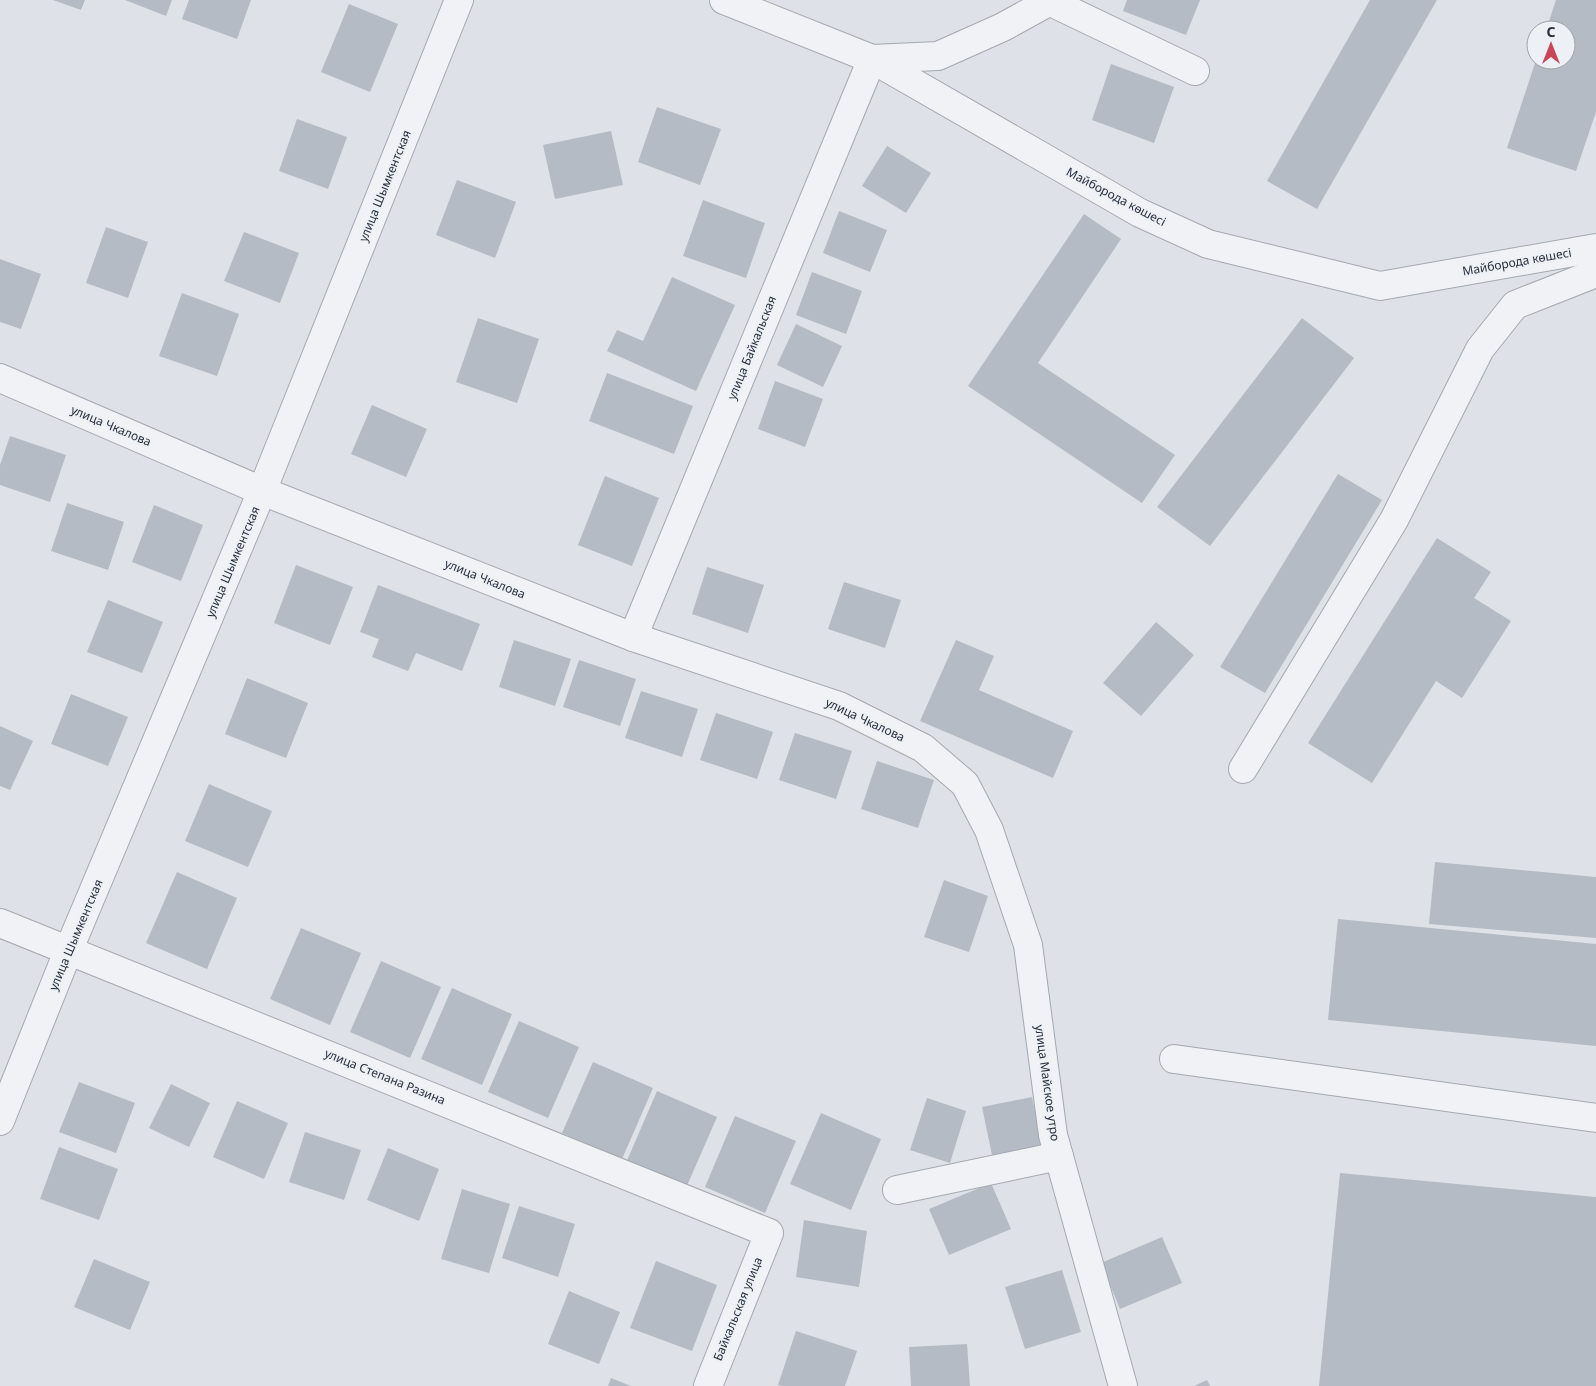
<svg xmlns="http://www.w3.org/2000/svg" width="1596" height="1386" font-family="'Noto Sans',sans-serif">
	<rect width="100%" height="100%" fill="#dee1e7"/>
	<g fill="#b5bbc4">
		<path d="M53,0H85L81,10Z"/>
		<path d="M125,0H172L166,16Z"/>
		<path d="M189,0H251L237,39L182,19Z"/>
		<path d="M1127,0H1200L1186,35L1123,11Z"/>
		<path d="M1370,0H1437L1317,209L1267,181Z"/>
		<path d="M1556,0H1596V112L1576,171L1507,148L1536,60H1566V30H1546Z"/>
		<path d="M349,4L398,24L370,92L321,72Z"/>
		<path d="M1111,64L1174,87L1154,143L1092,120Z"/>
		<path d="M657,107L721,129L700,185L638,162Z"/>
		<path d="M297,119L347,137L328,189L279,171Z"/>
		<path d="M611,131L623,185L555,199L543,145Z"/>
		<path d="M887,146L931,173L906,213L862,186Z"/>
		<path d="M457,180L516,202L495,258L436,235Z"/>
		<path d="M703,200L765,223L746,278L683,256Z"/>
		<path d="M839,211L887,230L870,272L823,253Z"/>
		<path d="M1084,214L1121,239L1038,363L1175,455L1142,503L968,386Z"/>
		<path d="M106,227L148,242L128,298L86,283Z"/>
		<path d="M244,232L299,253L280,303L224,281Z"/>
		<path d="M0,259L41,274L21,329L0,322Z"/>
		<path d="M812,272L862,291L846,334L796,315Z"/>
		<path d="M672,277L735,305L696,391L607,351L617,330L643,341Z"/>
		<path d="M182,293L239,314L217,376L159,356Z"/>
		<path d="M478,318L539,339L517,403L456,382Z"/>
		<path d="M1302,318L1354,358L1210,546L1157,507Z"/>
		<path d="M796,324L842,346L823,387L777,365Z"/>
		<path d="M607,373L693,406L674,454L589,421Z"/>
		<path d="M775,381L823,399L805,447L758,429Z"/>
		<path d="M372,405L427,429L406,477L351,454Z"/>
		<path d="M10,436L66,455L50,502L0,485V465Z"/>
		<path d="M1338,474L1382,500L1265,693L1220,667Z"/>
		<path d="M605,476L659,498L632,566L578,545Z"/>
		<path d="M67,503L124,522L108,570L51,551Z"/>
		<path d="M154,505L203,525L181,581L132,562Z"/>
		<path d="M1437,538L1491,572L1474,598L1511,621L1462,698L1436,681L1372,783L1308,743Z"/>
		<path d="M296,565L353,587L330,645L274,623Z"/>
		<path d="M707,567L764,585L748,633L692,614Z"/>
		<path d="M844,582L901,600L885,648L828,629Z"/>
		<path d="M378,585L480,624L462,671L416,653L408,671L372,657L379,639L360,632Z"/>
		<path d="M108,600L163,622L142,673L87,652Z"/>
		<path d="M1156,622L1194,655L1141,716L1103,683Z"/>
		<path d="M514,640L571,659L555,706L499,687Z"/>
		<path d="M956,640L994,656L979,690L1073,731L1053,778L920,721Z"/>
		<path d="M579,660L636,679L620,726L563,707Z"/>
		<path d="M247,678L308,703L286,758L225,734Z"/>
		<path d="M641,691L698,709L682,757L625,738Z"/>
		<path d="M71,694L128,717L108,766L51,744Z"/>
		<path d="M716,713L773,732L757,779L700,760Z"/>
		<path d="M0,726L33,741L10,790L0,786Z"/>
		<path d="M795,733L852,751L836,799L779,780Z"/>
		<path d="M877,761L934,780L918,828L861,809Z"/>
		<path d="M209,784L272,811L248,867L185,841Z"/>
		<path d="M1435,862L1596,877V938L1429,924Z"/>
		<path d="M177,872L237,898L207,969L146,943Z"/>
		<path d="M944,880L988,896L969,952L924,937Z"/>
		<path d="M1338,919L1596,944V1046L1328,1020Z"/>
		<path d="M301,928L361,953L330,1025L270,999Z"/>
		<path d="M381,961L441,987L410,1058L350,1032Z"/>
		<path d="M452,988L512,1014L482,1085L421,1059Z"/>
		<path d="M519,1021L579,1047L548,1118L488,1092Z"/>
		<path d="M593,1062L653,1088L622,1159L562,1133Z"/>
		<path d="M79,1082L135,1103L116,1153L59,1132Z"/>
		<path d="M171,1084L210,1103L189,1147L149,1128Z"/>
		<path d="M657,1091L717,1117L686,1188L626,1163Z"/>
		<path d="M1032,1097L1043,1149L993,1160L982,1107Z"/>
		<path d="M927,1098L966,1111L950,1163L910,1150Z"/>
		<path d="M237,1101L288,1123L264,1179L213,1157Z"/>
		<path d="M821,1113L881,1139L851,1210L790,1184Z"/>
		<path d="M735,1116L796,1141L765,1213L705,1187Z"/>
		<path d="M305,1132L361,1150L344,1200L289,1182Z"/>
		<path d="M59,1147L118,1169L99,1220L40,1199Z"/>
		<path d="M388,1148L439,1169L419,1221L367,1200Z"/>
		<path d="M1340,1173L1596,1197V1386H1319Z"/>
		<path d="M991,1183L1011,1229L949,1255L929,1209Z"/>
		<path d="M462,1189L510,1204L489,1273L441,1259Z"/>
		<path d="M519,1206L575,1224L558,1277L502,1258Z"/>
		<path d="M804,1220L867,1231L859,1287L796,1277Z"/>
		<path d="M1162,1237L1182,1283L1120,1309L1101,1263Z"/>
		<path d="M94,1259L150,1282L130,1330L74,1307Z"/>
		<path d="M656,1261L717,1285L692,1351L630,1328Z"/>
		<path d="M1062,1270L1081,1332L1025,1349L1005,1287Z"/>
		<path d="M569,1291L620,1312L599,1364L548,1344Z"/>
		<path d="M796,1331L857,1351L845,1386H782L778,1385Z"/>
		<path d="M967,1344L970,1386H911L909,1347Z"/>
		<path d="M611,1378L631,1386H608Z"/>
		<path d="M1207,1380L1210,1386H1194Z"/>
	</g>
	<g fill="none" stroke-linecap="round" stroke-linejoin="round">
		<defs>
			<g id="minor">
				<path d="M724,0L872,59L1140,213L1208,244L1380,286L1596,248"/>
				<path d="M1051,2L1195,71"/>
				<path d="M872,59L938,56L1003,27L1052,0"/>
				<path d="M0,378L262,491L633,637L839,706L923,748L965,784L989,830L1028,945L1053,1135L1123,1386"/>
				<path d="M633,637L872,59"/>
				<path d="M1243,769L1394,520L1480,349L1515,305L1596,273"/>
				<path d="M0,923L769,1233L708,1386"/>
				<path d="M1174,1059L1596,1118"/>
				<path d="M0,1121L69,949L262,491L459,0"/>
				<path d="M897,1190L1059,1156"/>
			</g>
		</defs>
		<use href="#minor" stroke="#a4a8b1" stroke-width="30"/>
		<use href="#minor" stroke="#f0f2f6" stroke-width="28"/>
	</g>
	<g text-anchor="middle" stroke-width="4" stroke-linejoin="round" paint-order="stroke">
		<g font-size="12" fill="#282f3d" stroke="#edf0f5">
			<text transform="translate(385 186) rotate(-68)" y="4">улица Шымкентская</text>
			<text transform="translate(1116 197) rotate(28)" y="4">Майборода көшесі</text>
			<text transform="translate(1517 262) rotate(-10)" y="4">Майборода көшесі</text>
			<text transform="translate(752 348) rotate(-68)" y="4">улица Байкальская</text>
			<text transform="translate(111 426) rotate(23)" y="4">улица Чкалова</text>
			<text transform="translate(233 562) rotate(-67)" y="4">улица Шымкентская</text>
			<text transform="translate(485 579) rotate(22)" y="4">улица Чкалова</text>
			<text transform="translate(865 720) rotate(25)" y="4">улица Чкалова</text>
			<text transform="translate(76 935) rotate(-67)" y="4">улица Шымкентская</text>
			<text transform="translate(385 1077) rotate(22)" y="4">улица Степана Разина</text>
			<text transform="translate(1047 1083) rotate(82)" y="4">улица Майское утро</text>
			<text transform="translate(738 1309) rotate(-68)" y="4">Байкальская улица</text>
		</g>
	</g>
	<g transform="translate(1551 45)"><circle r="24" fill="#edf0f5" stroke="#9ea3ab"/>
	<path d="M0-4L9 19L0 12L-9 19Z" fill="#ca4558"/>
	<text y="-8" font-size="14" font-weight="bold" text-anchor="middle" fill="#282f3d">С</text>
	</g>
</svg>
